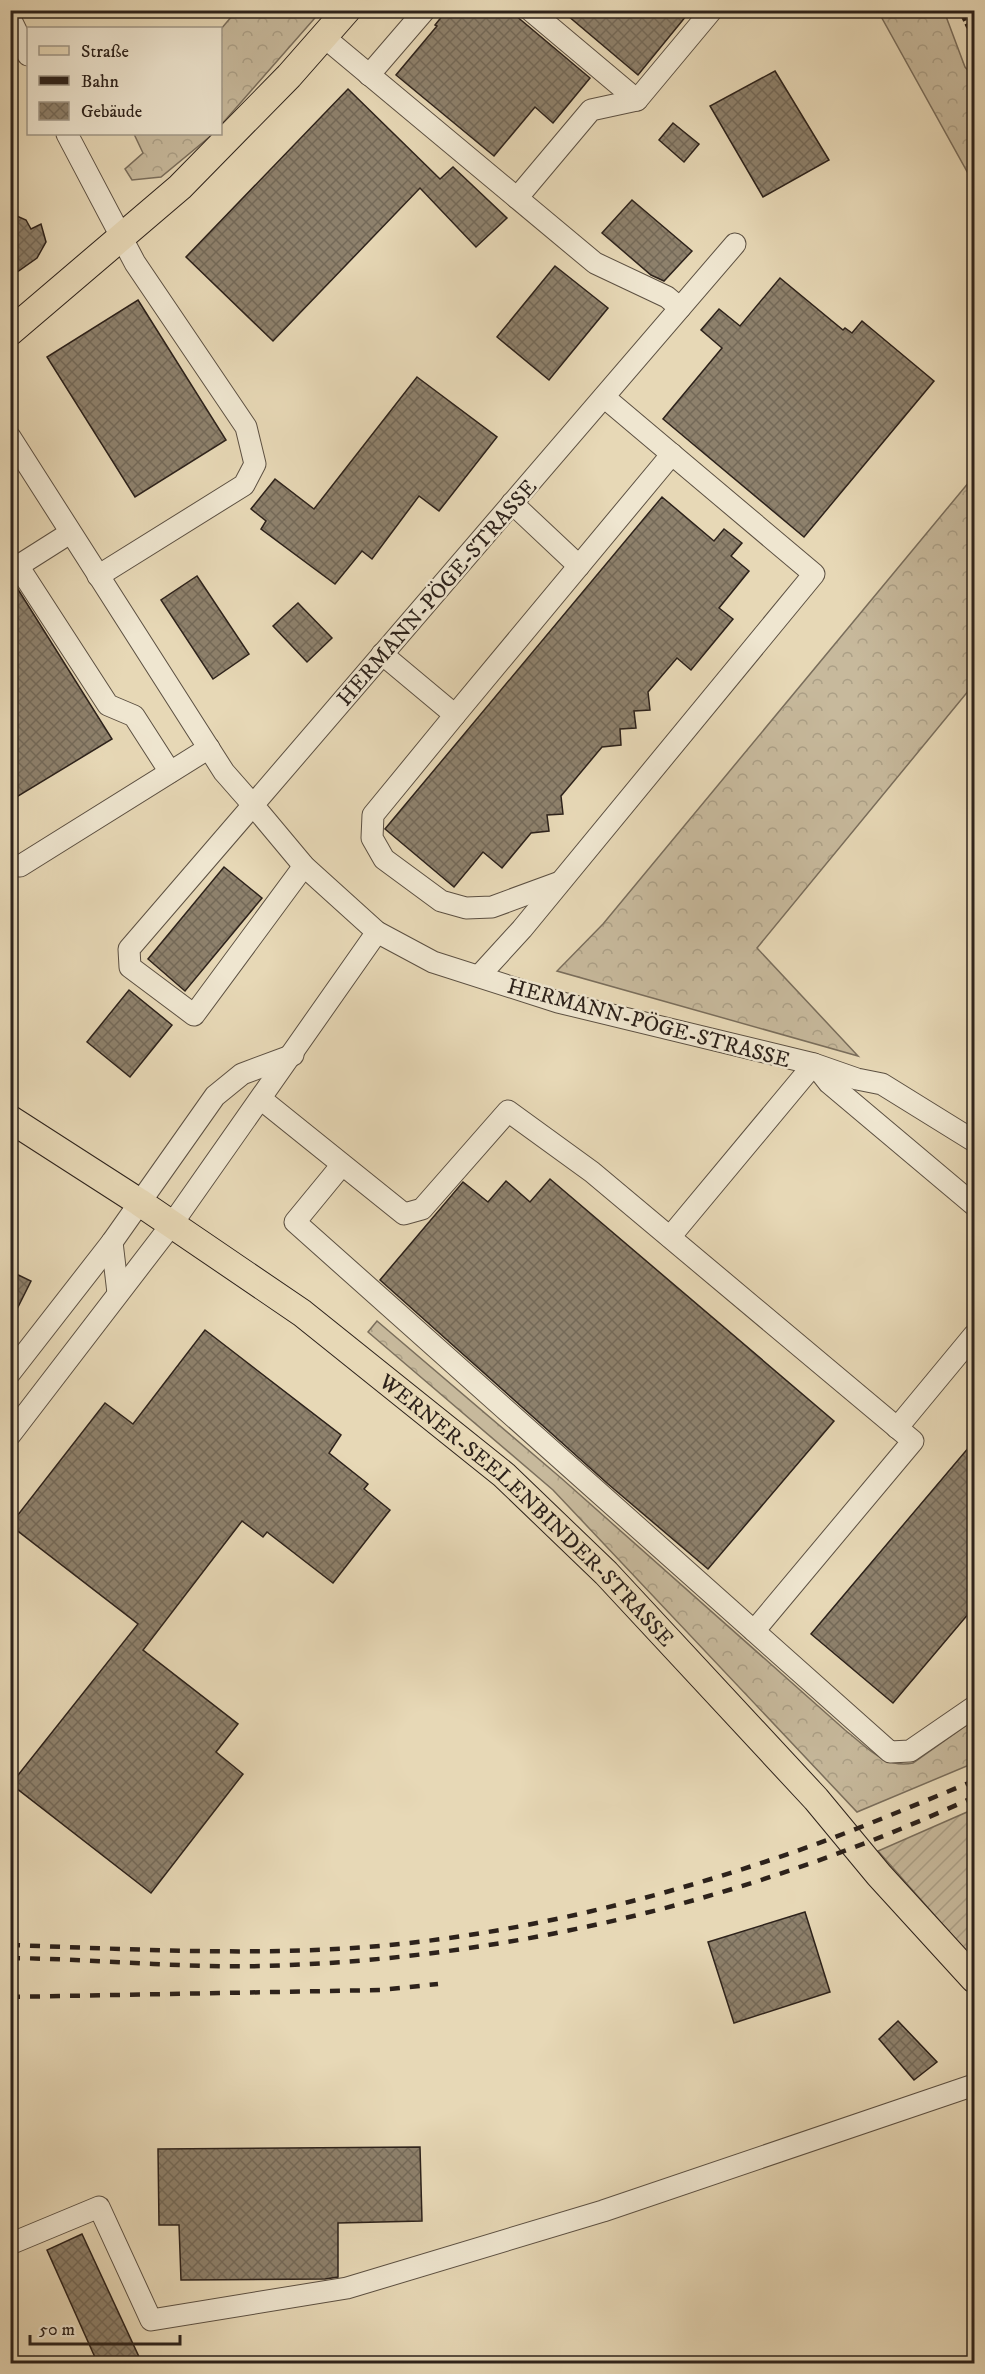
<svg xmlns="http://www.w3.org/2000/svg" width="985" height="2374" font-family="'IM FELL DW Pica',serif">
	<defs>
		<pattern id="forest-crowns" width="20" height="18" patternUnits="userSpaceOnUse" patternTransform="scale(1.5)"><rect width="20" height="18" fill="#c7b99c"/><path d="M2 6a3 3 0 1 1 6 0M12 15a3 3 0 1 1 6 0" fill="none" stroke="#ab9f86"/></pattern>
		<pattern id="garden-furrows" width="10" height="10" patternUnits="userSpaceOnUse" patternTransform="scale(1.5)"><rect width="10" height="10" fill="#c7b99c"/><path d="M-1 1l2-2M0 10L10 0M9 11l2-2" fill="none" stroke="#ab9f86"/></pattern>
		<pattern id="building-cross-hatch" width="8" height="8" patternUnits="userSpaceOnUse" patternTransform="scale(1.5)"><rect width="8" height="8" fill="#8e816c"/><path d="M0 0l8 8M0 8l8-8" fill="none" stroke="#746958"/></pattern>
	</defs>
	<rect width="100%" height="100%" fill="#e7d8b6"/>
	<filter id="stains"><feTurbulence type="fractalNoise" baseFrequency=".00333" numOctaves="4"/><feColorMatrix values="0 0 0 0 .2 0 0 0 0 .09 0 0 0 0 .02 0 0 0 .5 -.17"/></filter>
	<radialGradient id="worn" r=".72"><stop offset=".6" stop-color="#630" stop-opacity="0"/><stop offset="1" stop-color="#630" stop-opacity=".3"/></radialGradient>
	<g fill="url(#forest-crowns)" stroke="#7a6e5c" stroke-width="1.5">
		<path d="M237,10L321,11L221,125V29Z"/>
		<path d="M878,11H944L965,67L974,77V184Z"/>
		<path d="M134,134H213L161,177L132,180L125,169L143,153Z"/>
		<path d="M974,476V684L757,948L858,1056L557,971L603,924Z"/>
		<path d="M377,1321L561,1478L845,1730C867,1747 884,1769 913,1763L974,1720V1763L857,1812L553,1490L368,1332Z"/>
	</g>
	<path fill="url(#garden-furrows)" stroke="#7a6e5c" stroke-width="1.5" d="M974,1809V1960L878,1851Z"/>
	<g fill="url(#building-cross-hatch)" stroke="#2d221b" stroke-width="1.5">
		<path d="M447,10H509L590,78L553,123L535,107L494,156L396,75L437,26L435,25Z"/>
		<path d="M561,10H691L638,75Z"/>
		<path d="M775,71L829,160L763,197L710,106Z"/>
		<path d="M348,89L440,179L453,167L507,218L476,247L420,188L273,341L186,257Z"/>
		<path d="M673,123L699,144L684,162L659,140Z"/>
		<path d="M632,200L692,251L664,281L651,275L602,233Z"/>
		<path d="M10,213L26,220L31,229L41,224L46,242L37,258L10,277Z"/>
		<path d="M555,266L608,308L549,380L497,337Z"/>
		<path d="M780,278L843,330L845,328L852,333L862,321L934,381L804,537L663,419L722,348L701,330L719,309L740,326Z"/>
		<path d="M138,300L226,440L135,497L47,357Z"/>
		<path d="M417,377L497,437L439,511L419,496L372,559L362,551L335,584L261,529L266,521L251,509L275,479L314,509Z"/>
		<path d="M662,497L714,541L724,529L742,543L731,556L749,571L719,608L733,619L691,670L677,658L648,692L650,710L634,711L636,728L620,729L621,745L602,747L561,796L563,814L547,815L549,831L531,833L502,868L483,852L454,887L385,829Z"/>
		<path d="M197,576L249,654L213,679L161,600Z"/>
		<path d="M14,583L112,739L10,801V584Z"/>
		<path d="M298,603L332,638L307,662L273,626Z"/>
		<path d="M224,867L262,898L185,991L148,959Z"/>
		<path d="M129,990L172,1025L130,1077L87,1042Z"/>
		<path d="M550,1179L834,1421L708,1569L608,1484L380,1280L463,1182L488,1202L506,1181L530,1202Z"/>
		<path d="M10,1271L31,1281L10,1323Z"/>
		<path d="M205,1330L341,1435L329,1453L368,1484L364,1489L390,1510L333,1583L267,1532L263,1537L242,1521L143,1650L238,1724L216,1752L243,1774L151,1893L11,1784L138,1624L10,1525L105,1403L133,1424Z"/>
		<path d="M975,1440V1606L893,1703L811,1634Z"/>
		<path d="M805,1912L830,1992L734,2023L708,1942Z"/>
		<path d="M898,2021L937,2062L914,2080L879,2039Z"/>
		<path d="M420,2147L422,2221L338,2223V2277L325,2279L181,2280L179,2225H159L158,2149Z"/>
		<path d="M82,2234L140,2359L129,2364H98L47,2250Z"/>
	</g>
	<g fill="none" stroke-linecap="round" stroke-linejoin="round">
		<defs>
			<g id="minor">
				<path d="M530,10L637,100"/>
				<path d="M10,18L28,55"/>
				<path d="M324,37L595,263L667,297L680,308"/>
				<path d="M369,75L425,10"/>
				<path d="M67,134L135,263L246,427L255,464L244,485L98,576"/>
				<path d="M517,198L591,110L637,100L712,10"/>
				<path d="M735,244L253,805L304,866L377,932L433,962L558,1002L814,1064L857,1079L882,1084L974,1141"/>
				<path d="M10,437L224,772L253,805L129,949L130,967L194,1015L304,866"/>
				<path d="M512,503L579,566"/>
				<path d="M18,566L108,705L134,716L170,772"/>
				<path d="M10,571L70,533"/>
				<path d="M382,654L455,715L373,815L372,838L384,859L441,901L466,908L492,907L560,882"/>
				<path d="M455,715L672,454"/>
				<path d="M20,866L209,748"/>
				<path d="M479,976L522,929L814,574L604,397"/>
				<path d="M261,1099L404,1214L422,1209L508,1111L592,1172L913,1441L754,1631L295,1222L341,1166"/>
				<path d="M670,1237L814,1064L829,1083L974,1205"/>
				<path d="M112,1242L118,1293"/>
				<path d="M10,1373L112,1242L215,1096L242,1074L293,1055"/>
				<path d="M897,1428L974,1335"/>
				<path d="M10,1435L172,1224L377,932"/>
				<path d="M754,1631L890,1752L910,1751L974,1707"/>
				<path d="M10,2244L99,2207L151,2320L347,2288L603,2211L974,2085"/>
			</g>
			<g id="major">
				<path d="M10,332L180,187L289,76L347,10"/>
				<path id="s1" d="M10,1119L139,1202L302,1313L504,1475L606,1573L816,1799L879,1875L974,1979"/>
			</g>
		</defs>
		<use href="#minor" stroke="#5c5042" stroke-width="23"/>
		<use href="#major" stroke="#2d221b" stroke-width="29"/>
		<g stroke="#2d221b" stroke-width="4" stroke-dasharray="4.5 3" stroke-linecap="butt">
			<path d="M960,10L974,40"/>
			<path d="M10,899L16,883"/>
		</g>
		<use href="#minor" stroke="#efe6d0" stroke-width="21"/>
		<use href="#major" stroke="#e7d8b6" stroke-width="27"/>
		<g stroke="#2d221b" stroke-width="4.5" stroke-dasharray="10 10" stroke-linecap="butt">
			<path d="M10,1945C130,1949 249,1956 368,1947C517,1935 667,1897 808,1847C864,1827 919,1803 974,1781"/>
			<path d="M10,1958C95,1959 179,1968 264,1966C510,1959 750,1900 974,1797"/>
			<path d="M10,1997L380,1990L438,1984"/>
		</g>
	</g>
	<g text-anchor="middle" stroke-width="5" stroke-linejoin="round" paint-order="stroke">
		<g font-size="22" fill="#2d221b" stroke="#efe6d0">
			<text transform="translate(436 592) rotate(-49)" y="8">HERMANN-PÖGE-STRASSE</text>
			<text transform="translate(649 1022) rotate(15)" y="8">HERMANN-PÖGE-STRASSE</text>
			<text dy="8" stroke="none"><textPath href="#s1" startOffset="650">WERNER-SEELENBINDER-STRASSE</textPath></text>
		</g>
	</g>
	<rect width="985" height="2374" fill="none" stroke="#e7d8b6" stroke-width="36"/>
	<rect x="12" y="12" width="961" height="2350" fill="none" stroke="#2d221b" stroke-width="3"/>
	<rect x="18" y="18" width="949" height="2338" fill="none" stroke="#2d221b" stroke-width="1.5"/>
	<rect x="27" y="27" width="195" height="108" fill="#efe6d0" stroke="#a19888" stroke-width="1.5"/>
	<rect x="39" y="46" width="30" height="9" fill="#e7d8b6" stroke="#a19888" stroke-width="1.5"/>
	<text x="81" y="57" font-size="18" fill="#2d221b">Straße</text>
	<rect x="39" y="76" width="30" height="9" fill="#2d221b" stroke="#a19888" stroke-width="1.5"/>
	<text x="81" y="87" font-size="18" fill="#2d221b">Bahn</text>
	<rect x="39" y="102" width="30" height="18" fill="url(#building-cross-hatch)" stroke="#a19888" stroke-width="1.5"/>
	<text x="81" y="117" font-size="18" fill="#2d221b">Gebäude</text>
	<path d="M30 2335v9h150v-9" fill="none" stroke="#2d221b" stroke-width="3"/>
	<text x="39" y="2335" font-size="18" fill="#2d221b" stroke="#efe6d0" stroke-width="4.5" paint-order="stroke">50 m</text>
	<rect width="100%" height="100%" filter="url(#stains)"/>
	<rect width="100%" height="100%" fill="url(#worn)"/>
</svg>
